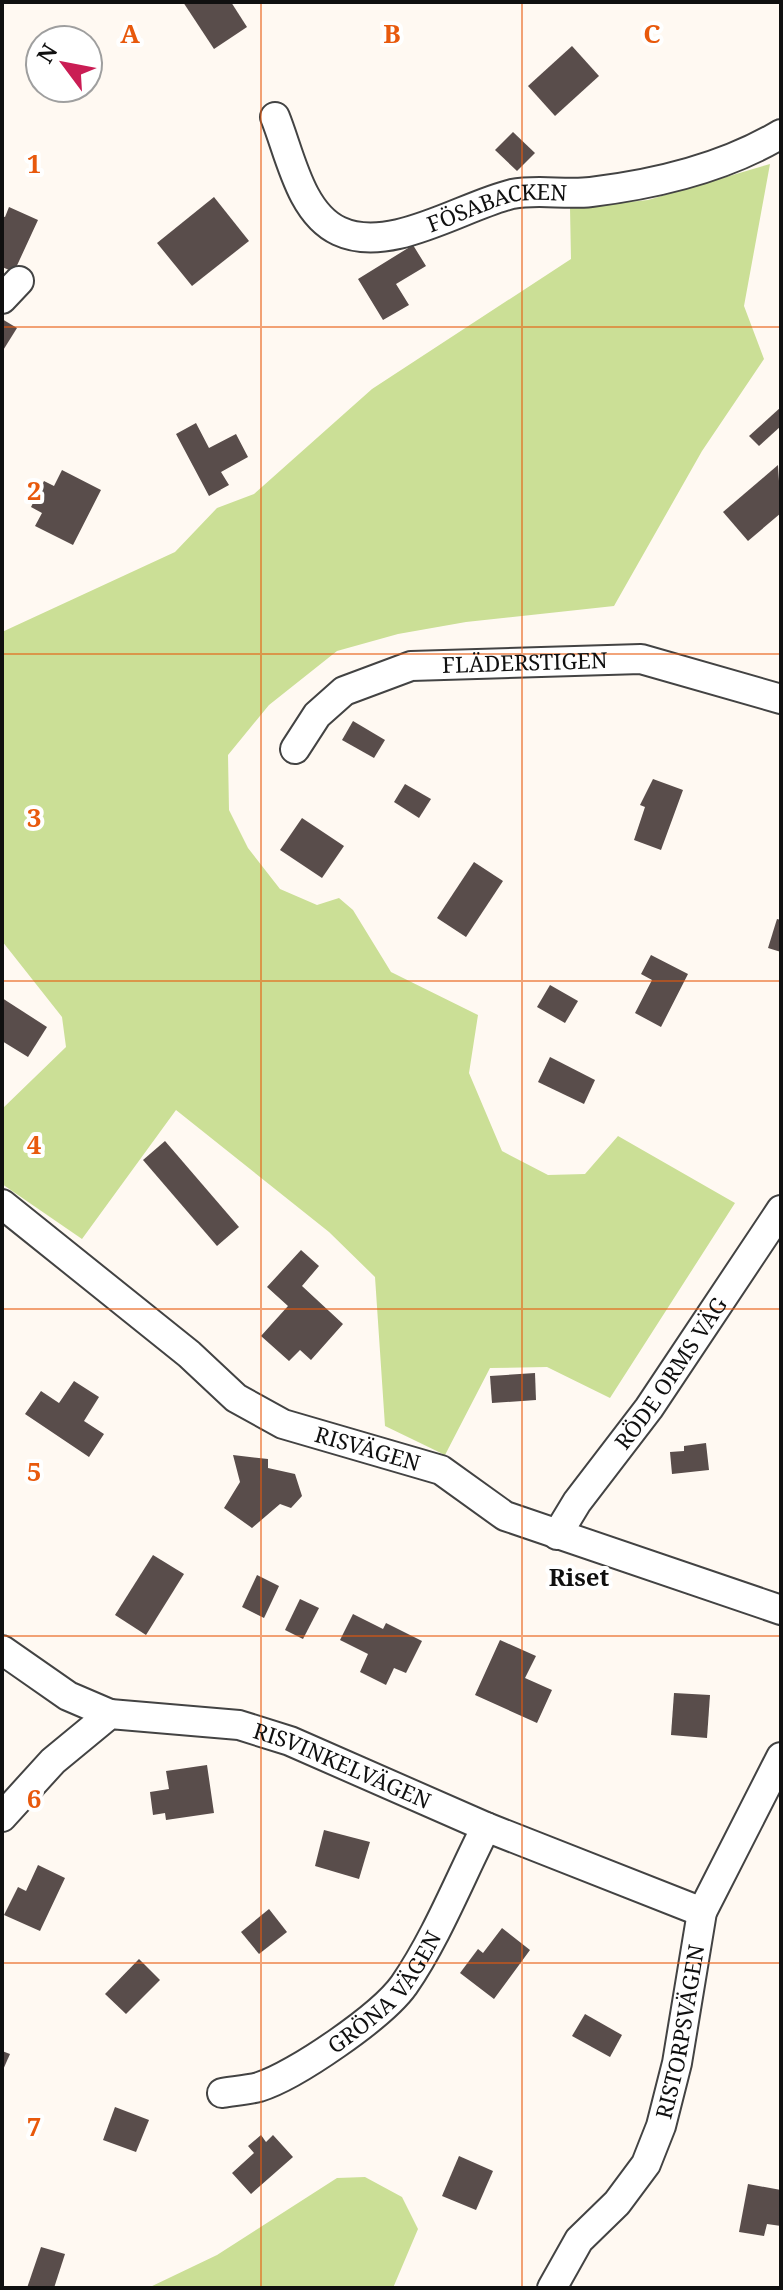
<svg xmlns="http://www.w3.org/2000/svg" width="783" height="2290" font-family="'Noto Serif',serif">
	<rect width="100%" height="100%" fill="#fff9f2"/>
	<g fill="#cbdf96">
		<path d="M770,164L744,306L764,359L702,451L614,606L466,622L398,634L337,651L269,705L228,755L229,810L248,848L280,889L317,905L339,898L353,910L391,972L478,1015L469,1073L502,1151L548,1175L585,1174L618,1136L735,1203L610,1398L547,1367L490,1368L445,1455L385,1426L375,1277L329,1232L176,1110L82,1239L2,1184V1109L66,1047L62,1017L2,941V632L175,552L217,508L254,494L372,389L571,259L570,208L648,200Z"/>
		<path d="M365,2177L402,2197L418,2229L393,2288H148L217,2255L337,2178Z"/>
	</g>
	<g fill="#594d4b">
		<path d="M183,2H231L247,27L214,49Z"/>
		<path d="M572,46L599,76L555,116L528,86Z"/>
		<path d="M513,132L535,153L517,171L495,150Z"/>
		<path d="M214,197L249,241L192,286L157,243Z"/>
		<path d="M9,207L38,220L14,272L2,267V216L5,217Z"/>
		<path d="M413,245L426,266L396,284L409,305L383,320L358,279Z"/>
		<path d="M2,319L17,328L2,352Z"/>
		<path d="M781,407V426L759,446L749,436Z"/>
		<path d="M196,423L209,448L236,434L248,457L221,472L229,485L209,496L176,434Z"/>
		<path d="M778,465L781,513L748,541L723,512Z"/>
		<path d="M62,470L101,490L73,545L35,526L42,513L31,507L44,481L54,486Z"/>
		<path d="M353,721L385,740L374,758L342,740Z"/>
		<path d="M653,779L683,790L661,850L634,840L645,807L640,805Z"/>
		<path d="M405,784L431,799L419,818L394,802Z"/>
		<path d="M302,818L344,846L322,878L280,850Z"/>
		<path d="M474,862L503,881L466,937L437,918Z"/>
		<path d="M777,919L781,920V952L768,948Z"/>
		<path d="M651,955L688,974L661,1027L635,1013L652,980L641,974Z"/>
		<path d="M550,985L578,1001L565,1023L537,1007Z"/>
		<path d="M2,998L47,1027L28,1057L2,1041Z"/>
		<path d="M550,1057L595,1080L584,1104L538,1082Z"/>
		<path d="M165,1141L239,1227L217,1246L143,1160Z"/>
		<path d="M301,1250L319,1266L302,1286L343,1324L311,1360L300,1350L289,1361L261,1336L288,1306L267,1287Z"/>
		<path d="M535,1373L536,1400L492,1403L490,1376Z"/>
		<path d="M74,1381L99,1397L84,1421L104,1434L89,1457L25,1414L41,1391L59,1403Z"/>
		<path d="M706,1443L709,1470L672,1474L670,1452L684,1451V1446Z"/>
		<path d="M233,1455L268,1459V1468L295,1474L302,1496L291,1508L280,1504L252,1528L224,1508L240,1482Z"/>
		<path d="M153,1555L184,1574L146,1635L115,1615Z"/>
		<path d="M257,1575L279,1586L264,1618L242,1607Z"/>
		<path d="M300,1599L319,1608L303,1639L285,1630Z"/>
		<path d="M353,1614L383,1629L386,1623L422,1641L406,1673L394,1668L386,1685L360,1672L368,1654L340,1640Z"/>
		<path d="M500,1640L536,1656L525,1678L552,1690L537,1723L475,1695Z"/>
		<path d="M674,1693L710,1695L707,1738L671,1735Z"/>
		<path d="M207,1765L214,1813L166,1820L165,1813L153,1815L150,1792L169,1789L166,1771Z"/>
		<path d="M324,1830L370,1842L359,1879L315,1866Z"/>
		<path d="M38,1865L65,1878L40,1931L4,1915L18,1887L26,1891Z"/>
		<path d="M269,1909L287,1932L259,1954L241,1932Z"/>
		<path d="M502,1928L530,1950L494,1999L460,1973L478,1949L483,1953Z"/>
		<path d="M139,1959L160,1980L126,2014L105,1994Z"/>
		<path d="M585,2014L622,2035L610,2057L572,2036Z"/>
		<path d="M2,2051L10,2054L2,2072Z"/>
		<path d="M115,2107L149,2120L136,2152L103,2140Z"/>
		<path d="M261,2135L266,2142L273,2135L293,2157L251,2194L232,2173L254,2153L248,2146Z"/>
		<path d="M459,2156L493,2171L476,2210L442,2196Z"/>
		<path d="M748,2184L781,2190V2226L767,2224L764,2236L739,2232Z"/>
		<path d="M41,2247L65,2254L54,2288H27Z"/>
	</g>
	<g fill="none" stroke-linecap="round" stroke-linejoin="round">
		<defs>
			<g id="minor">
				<path id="s1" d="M275,117C290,154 300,213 339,231C390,255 462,206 512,194C538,189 565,195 591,192C657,184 724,168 781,134"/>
				<path d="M2,299L19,281"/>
				<path id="s2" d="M295,749L317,715L344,691L411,666L641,659L781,699"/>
				<path id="s3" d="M2,1204L189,1354L236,1398L283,1424L441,1470L505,1516L781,1610"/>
				<path id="s4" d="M557,1535L577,1502L649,1408L781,1210"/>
				<path d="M2,1650L68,1696L110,1714"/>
				<path id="s5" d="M2,1817L53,1761L110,1714L239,1725L290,1741L486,1827L702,1912"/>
				<path id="s6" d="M222,2093C234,2091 247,2090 259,2087C295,2076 382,2016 404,1985C437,1937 460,1878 486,1827"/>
				<path id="s7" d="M552,2288L579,2240L617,2203L646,2164L661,2126L677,2063L702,1912L781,1757"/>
			</g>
		</defs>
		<use href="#minor" stroke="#434343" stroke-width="32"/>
		<use href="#minor" stroke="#fff" stroke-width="28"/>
	</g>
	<path fill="none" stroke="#e8590c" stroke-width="2" stroke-opacity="0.55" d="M261,2V2288M522,2V2288M2,327H781M2,654H781M2,981H781M2,1309H781M2,1636H781M2,1963H781"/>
	<g text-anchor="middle" stroke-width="8" stroke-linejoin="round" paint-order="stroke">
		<g font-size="22" fill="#101010" stroke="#fff">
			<text dy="8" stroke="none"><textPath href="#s1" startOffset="298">FÖSABACKEN</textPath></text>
			<text dy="8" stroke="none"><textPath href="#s2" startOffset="262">FLÄDERSTIGEN</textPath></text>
			<text dy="8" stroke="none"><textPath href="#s4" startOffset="198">RÖDE ORMS VÄG</textPath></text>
			<text dy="8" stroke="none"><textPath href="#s3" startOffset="446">RISVÄGEN</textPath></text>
			<text dy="8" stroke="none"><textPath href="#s5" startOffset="390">RISVINKELVÄGEN</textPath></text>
			<text dy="8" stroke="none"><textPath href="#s6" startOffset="198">GRÖNA VÄGEN</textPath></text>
			<text dy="8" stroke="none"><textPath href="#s7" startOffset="294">RISTORPSVÄGEN</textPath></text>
		</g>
		<g font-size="24" font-weight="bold" fill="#101010" stroke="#fff">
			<text x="579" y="1586">Riset</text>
		</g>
	</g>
	<g font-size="26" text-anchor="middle" font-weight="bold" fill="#e8590c" stroke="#fff" stroke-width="8" stroke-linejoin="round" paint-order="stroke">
		<text x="130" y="43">A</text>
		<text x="392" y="43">B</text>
		<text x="652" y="43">C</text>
		<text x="34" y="173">1</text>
		<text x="34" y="500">2</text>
		<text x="34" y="827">3</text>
		<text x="34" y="1154">4</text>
		<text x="34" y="1481">5</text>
		<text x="34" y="1808">6</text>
		<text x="34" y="2136">7</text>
	</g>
	<rect width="783" height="2290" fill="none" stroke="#101010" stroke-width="8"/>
	<g transform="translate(64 64) rotate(302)"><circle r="38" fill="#ffffff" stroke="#9f9f9f" stroke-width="2"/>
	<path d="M0-6L14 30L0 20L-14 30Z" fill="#ca1d54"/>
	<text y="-12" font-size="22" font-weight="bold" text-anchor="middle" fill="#101010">N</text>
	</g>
</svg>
